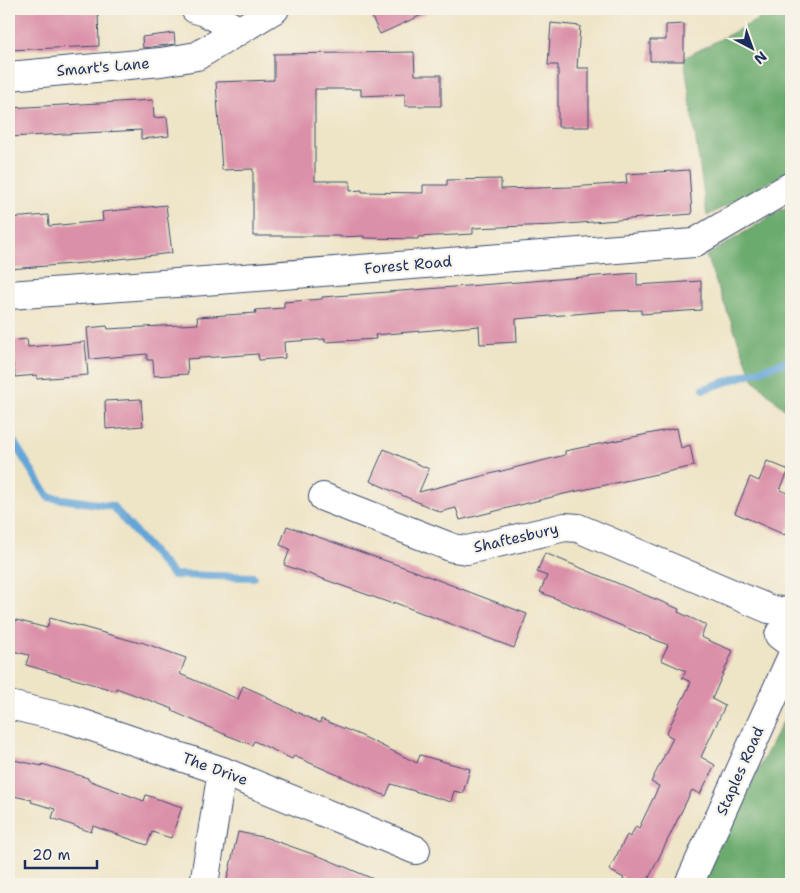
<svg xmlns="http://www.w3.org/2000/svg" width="800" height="893" font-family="'Shantell Sans',sans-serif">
	<rect width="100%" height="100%" fill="#f7f3e8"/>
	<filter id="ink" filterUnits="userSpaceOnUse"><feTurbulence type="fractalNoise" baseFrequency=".02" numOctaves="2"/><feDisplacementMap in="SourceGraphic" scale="10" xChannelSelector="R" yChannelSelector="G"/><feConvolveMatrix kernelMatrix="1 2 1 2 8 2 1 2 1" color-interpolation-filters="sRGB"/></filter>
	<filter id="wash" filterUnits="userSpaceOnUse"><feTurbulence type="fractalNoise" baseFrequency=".0096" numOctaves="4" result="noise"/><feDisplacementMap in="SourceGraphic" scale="20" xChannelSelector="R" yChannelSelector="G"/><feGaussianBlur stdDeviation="1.12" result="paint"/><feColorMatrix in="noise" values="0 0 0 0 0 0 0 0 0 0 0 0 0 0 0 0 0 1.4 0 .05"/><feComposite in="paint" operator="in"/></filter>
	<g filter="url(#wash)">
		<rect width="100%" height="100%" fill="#eee4c6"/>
		<g fill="#6cab6e" stroke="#446d66">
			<path d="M762,9H791V170L707,216L684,58L763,17Z"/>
			<path d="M791,204V416L753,379L706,256Z"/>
			<path d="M791,706V884H699Z"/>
		</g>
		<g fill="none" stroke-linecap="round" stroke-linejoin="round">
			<g stroke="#64a5d7" stroke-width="8">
				<path d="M704,389L791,360"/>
				<path d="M9,442L13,441L48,497L112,506L173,575L253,577"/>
			</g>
		</g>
		<g id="blocks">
			<g fill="#db90a9">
				<path d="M9,9H83V13H98L99,46L9,50Z"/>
				<path d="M368,9H435L380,34Z"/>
				<path d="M551,23L580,26L577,68H589V127H558V65H548Z"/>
				<path d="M684,24V61H650V40H666V25Z"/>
				<path d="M174,33L175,44L143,48L142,37Z"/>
				<path d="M414,52L415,75H441V106H405V94L361,96V89H315V181H350V191L362,190V192L423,193V185H447V180L501,179V189L572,187L627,183L626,174L689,170L692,214L555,225L473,228V234L418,237V239L364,238V236L340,237V236H253V169L222,170L216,82L274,80V54Z"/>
				<path d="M153,100L154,118L167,117L169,136L141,139V130L9,137V108Z"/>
				<path d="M166,205L172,253L84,263L9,269V218L48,215L49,226L82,223L103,221L102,212Z"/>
				<path d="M637,273V285L701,281V310L641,314V310L609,311L516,319L517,342L480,344L479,326L375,335L376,339L325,342V339L284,342L285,358L259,360L258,354L187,359L188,374L154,376L153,360H147V354L90,359L87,328L107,326L108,329L198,324L197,317L256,313L255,310L284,308V302L322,299V297Z"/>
				<path d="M27,339L28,347L85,342L88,375L37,379V375L15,377L13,363L9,364V341Z"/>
				<path d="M141,399L143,426L106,429L105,401Z"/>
				<path d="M677,428L681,448L690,445L694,466L564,494L460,520L456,508L440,512L370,481L384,449L429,469L419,492L565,455V451Z"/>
				<path d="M767,461L789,470L780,490L791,494V522L785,535L735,513L750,477L759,481Z"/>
				<path d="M287,526L412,570L527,614L514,648L393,602V604L284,565L290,549L280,545Z"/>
				<path d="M545,553L679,609L678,612L706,625L701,637L733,651L712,699L725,706L701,757L715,765L700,794L692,790L646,884H621L624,878L609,870L627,835L630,837L636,826L639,828L659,786L651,782L673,738L666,734L691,682L682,678L686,671L661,660L668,645L540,592L547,576L537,572Z"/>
				<path d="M50,618L140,643L141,642L186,658L180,674L238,699L243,686L268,697L267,698L320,723L321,719L362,736L417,763L420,755L470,769L463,793L454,791L451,802L391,784L386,796L294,756L292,759L254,741L252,745L224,734L172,711L173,709L116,688V691L26,665L29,655L9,650V644L16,620L47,628Z"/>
				<path d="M9,759L42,766V764L88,778V780L144,801L146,795L182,807L171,838L152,832L147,845L93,826L91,832L52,818L55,809L31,802L32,800L9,795Z"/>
				<path d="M238,832L267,838L324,858L385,884H226Z"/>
			</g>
		</g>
	</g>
	<g filter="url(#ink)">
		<use href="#blocks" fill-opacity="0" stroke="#3b4a6e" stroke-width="1"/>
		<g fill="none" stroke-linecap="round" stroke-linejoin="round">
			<defs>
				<g id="minor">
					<path d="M195,9L205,12L239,30"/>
					<path d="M9,76L161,62L197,56L275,9"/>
					<path d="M9,295L218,280L694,243L791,186"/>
					<path d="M323,497L453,548L467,550L565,527L578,528L769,609L791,613"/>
					<path d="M779,635L791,644"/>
					<path d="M9,705L69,719L222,771L416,850"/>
					<path d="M204,884L222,771"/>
					<path d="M689,884L791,658"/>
				</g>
			</defs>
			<use href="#minor" stroke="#3b4a6e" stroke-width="30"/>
			<use href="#minor" stroke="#fff" stroke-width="28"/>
		</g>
	</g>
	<g text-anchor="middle" stroke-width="4.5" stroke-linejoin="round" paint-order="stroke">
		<g font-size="15" fill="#1b2f5e" stroke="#f7f3e8">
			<text transform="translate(103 67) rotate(-5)" y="5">Smart's Lane</text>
			<text transform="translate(408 265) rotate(-5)" y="5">Forest Road</text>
			<text transform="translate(516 538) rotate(-13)" y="5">Shaftesbury</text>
			<text transform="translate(215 769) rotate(20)" y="5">The Drive</text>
			<text transform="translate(740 771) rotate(-66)" y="5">Staples Road</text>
		</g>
	</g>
	<rect width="800" height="893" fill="none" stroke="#f7f3e8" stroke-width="30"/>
	<g transform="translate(752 48) rotate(139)" stroke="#f7f3e8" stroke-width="4" paint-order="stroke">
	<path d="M0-4L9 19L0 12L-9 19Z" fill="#1b2f5e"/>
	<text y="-8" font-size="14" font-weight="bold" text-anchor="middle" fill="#1b2f5e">N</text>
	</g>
	<path d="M25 860v8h72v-8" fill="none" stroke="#1b2f5e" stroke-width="2.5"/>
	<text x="32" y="860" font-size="15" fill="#1b2f5e" stroke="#f7f3e8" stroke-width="4" paint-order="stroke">20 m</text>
</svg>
